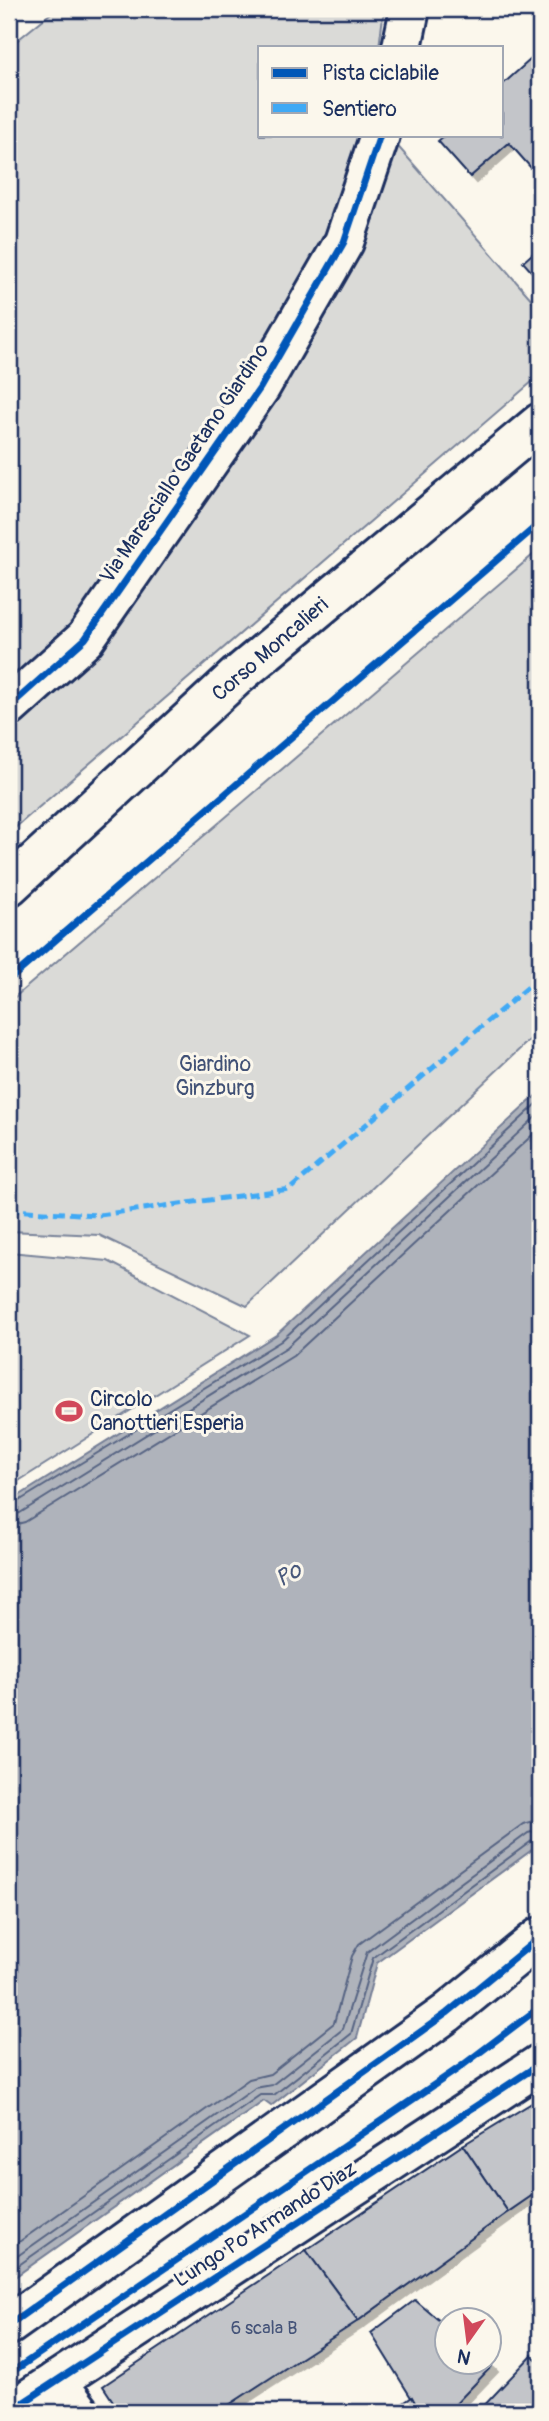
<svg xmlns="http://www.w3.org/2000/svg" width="549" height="2421" font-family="Pangolin,sans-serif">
	<defs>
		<filter id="shadow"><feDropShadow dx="6" dy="6" stdDeviation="0" flood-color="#0004"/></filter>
	</defs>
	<rect width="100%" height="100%" fill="#fbf7ec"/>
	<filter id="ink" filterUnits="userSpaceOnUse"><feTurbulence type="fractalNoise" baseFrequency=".0143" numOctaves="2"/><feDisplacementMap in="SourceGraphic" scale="14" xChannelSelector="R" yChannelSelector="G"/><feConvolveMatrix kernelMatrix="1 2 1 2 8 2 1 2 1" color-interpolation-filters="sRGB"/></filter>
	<g filter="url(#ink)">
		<g fill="#dadad7" stroke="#7a849a" stroke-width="2">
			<path d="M56,9H384L379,47H260V135H388L540,309V375L9,833V47Z"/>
			<path d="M540,549V1030L247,1306L99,1235L9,1231V1002Z"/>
			<path d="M9,1252L108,1261L250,1335L9,1487Z"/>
		</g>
		<path fill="#afb3bb" stroke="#747e96" stroke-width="2" d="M540,1092V1844L377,1963L357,2038L271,2106L264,2101L9,2281V1502L276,1335Z"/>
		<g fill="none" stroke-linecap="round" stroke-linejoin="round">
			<g stroke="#566483" stroke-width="2">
				<path d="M9,1507L281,1341L540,1101"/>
				<path d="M9,1516L20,1513L287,1347L540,1113"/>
				<path d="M9,1526L25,1522L293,1356L540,1128"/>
				<path d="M9,2249L249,2079L270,2074L334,2023L352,1956L359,1944L523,1824L540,1819"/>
				<path d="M9,2262L255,2088L272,2085L343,2029L367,1952L528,1833L540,1830"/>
				<path d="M9,2272L260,2095H274L351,2034L373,1958L533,1840L540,1839"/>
			</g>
		</g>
		<g fill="#c3c5c9" stroke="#1b2f5e" stroke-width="2" filter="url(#shadow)">
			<path d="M540,51V178L509,143L470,177L438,141L445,135H502V85Z"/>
			<path d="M540,247V281L523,262Z"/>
			<path d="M540,2098V2190L508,2212L463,2145Z"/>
			<path d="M463,2145L508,2212L358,2321L306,2250Z"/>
			<path d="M306,2250L358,2321L218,2412H120L103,2386Z"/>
			<path d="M415,2300L448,2328V2362H488L492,2366L448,2412H420L371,2333Z"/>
			<path d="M532,2355L540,2363V2412H478Z"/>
			<path d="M412,2397L420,2412H391Z"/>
		</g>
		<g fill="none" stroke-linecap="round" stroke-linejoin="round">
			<defs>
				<g id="minor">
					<path d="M402,47L410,9"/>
					<path d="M9,707L85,639L260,388L344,242L380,135"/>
					<path d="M9,2325L447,2013L540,1937"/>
					<path d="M56,2381L80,2412"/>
				</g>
				<g id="major">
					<path d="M9,886L237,676L540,423"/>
					<path d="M9,2412L540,2064"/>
				</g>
			</defs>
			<use href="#minor" stroke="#1b2f5e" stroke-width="44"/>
			<use href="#major" stroke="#1b2f5e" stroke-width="44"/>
			<use href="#minor" stroke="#fbf7ec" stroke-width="38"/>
			<use href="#major" stroke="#fbf7ec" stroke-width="38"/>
			<path stroke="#3fa9f5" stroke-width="5" stroke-dasharray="10 5" stroke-linecap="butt" d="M9,1210L99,1215L290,1189L540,977"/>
			<defs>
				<g id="cycleway">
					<path d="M9,707L85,639L260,388L344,242L380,135"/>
					<path d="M9,980L540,523"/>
					<path d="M9,2325L447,2013L540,1937"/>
					<path d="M9,2374L459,2068L540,2007"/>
					<path d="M9,2412L540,2064"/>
				</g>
			</defs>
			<use href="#cycleway" stroke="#fbf7ec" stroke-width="11"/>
			<use href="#cycleway" stroke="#0057b8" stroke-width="7"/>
		</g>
	</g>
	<defs>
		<symbol id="stadium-bare" viewBox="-9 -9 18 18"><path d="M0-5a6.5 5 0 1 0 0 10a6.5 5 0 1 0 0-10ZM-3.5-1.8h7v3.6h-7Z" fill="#d1495b" stroke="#fbf7ec" stroke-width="2.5" paint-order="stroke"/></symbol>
	</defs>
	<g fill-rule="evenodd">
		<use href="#stadium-bare" x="50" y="1392" width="38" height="38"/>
	</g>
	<g text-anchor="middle" stroke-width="6" stroke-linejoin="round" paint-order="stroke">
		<g font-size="18" fill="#455479">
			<text x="264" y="2334">6 scala B</text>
		</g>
		<g font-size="21" fill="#1b2f5e" stroke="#fbf7ec">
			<text transform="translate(184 463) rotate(-56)" y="7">Via Maresciallo Gaetano Giardino</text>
			<text transform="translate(270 649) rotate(-41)" y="7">Corso Moncalieri</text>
			<text transform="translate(265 2224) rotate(-33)" y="7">Lungo Po Armando Diaz</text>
		</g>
		<g font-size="21" fill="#415176" stroke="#fbf7ec">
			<text x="215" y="1071">Giardino<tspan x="215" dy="24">Ginzburg</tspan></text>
		</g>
		<g font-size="21" fill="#1b2f5e" stroke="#fbf7ec" text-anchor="start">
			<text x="90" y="1406">Circolo<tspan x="90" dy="24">Canottieri Esperia</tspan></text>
		</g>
		<g font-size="23" font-style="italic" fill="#47577a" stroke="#fbf7ec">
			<text transform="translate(288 1574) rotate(-32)" y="8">Po</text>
		</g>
	</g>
	<rect width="549" height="2421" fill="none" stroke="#fbf7ec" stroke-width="35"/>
	<rect x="18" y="18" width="514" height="2386" fill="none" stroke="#1b2f5e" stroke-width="2.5" filter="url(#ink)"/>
	<rect x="258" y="46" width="245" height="91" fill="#fbf7ec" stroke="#a1a7b3" stroke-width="2"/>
	<rect x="272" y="68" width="35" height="10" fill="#0057b8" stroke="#a1a7b3" stroke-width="2"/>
	<text x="322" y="80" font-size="21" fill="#1b2f5e">Pista ciclabile</text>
	<rect x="272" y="103" width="35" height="10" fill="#3fa9f5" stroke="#a1a7b3" stroke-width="2"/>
	<text x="322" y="116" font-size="21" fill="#1b2f5e">Sentiero</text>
	<g transform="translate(468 2341) rotate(194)"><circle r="33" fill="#fbf7ec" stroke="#a1a7b3" stroke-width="2"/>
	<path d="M0-5L12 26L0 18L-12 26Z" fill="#d1495b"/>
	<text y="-10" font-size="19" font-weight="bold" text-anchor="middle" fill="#1b2f5e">N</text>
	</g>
</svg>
